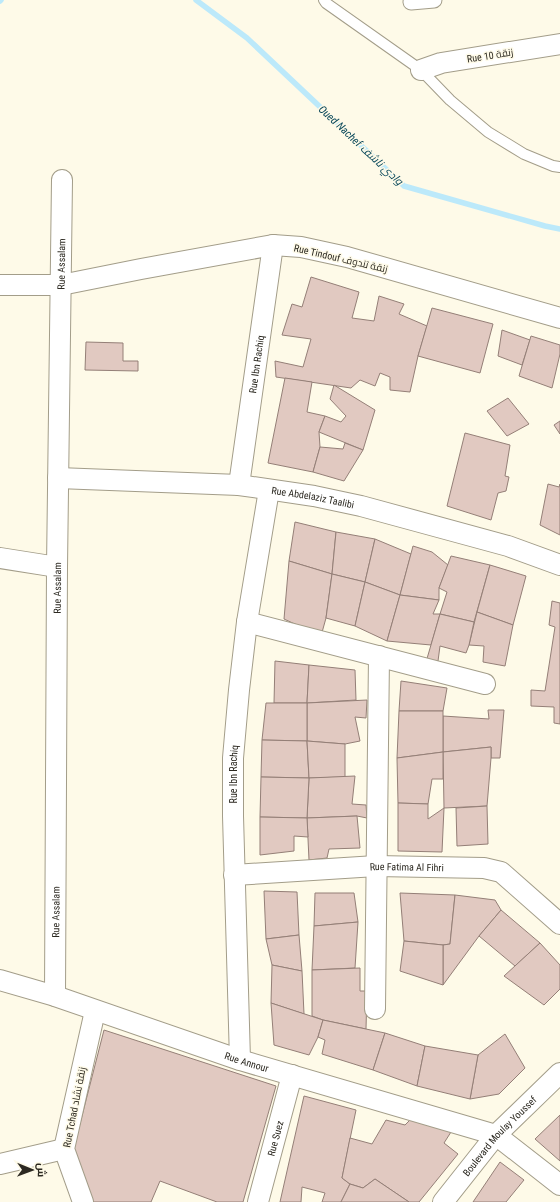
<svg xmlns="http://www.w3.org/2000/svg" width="560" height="1202" font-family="'Roboto Condensed',Cairo,sans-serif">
	<rect width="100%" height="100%" fill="#fefae8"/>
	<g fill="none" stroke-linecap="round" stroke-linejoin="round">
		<g stroke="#bce9fa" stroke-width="5.5">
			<path d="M196,0L247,38L404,186L545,226L560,229"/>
			<path d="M0,1L1,0"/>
		</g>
	</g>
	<g fill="#e1c9c1" stroke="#947f77">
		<path d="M311,277L359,292L352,318L374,321L379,296L404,304L399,314L427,326L418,356L410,392L390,390V377L380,373L375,386L360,380L351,388L276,377L275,361L303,367L311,339L282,335L292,304L302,307Z"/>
		<path d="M432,308L493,324L480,373L418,356Z"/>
		<path d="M502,330L530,340L522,365L498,356Z"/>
		<path d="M531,336L560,345V354L552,388L519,376Z"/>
		<path d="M86,342L123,343V361H138V371L85,370Z"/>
		<path d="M285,378L312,382L307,412L325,416L319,432L320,447L313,472L268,463Z"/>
		<path d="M334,385L375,410L363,450L319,432L325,416L341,422L346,416L330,399Z"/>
		<path d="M508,398L529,424L507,436L487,411Z"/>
		<path d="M560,421V434L554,425Z"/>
		<path d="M465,433L510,445L505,476L509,477L506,491L498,493L491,520L447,506Z"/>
		<path d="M345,443L363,450L344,481L313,472L320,447L343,449Z"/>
		<path d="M548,484L559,487L560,484V535L540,525Z"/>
		<path d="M295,522L336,532L332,574L289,561Z"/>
		<path d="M336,532L375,539L365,582L332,574Z"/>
		<path d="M375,539L411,554L400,595L365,582Z"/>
		<path d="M413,546L432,552L448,565L439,588V600L400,595Z"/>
		<path d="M451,556L490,565L474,622L440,614L447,592L439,588Z"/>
		<path d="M289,561L332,574L326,618L321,636L284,619Z"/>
		<path d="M490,565L526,576L513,625L477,612Z"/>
		<path d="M332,574L365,582L355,626L326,618Z"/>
		<path d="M365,582L400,595L387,641L355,626Z"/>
		<path d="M400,595L439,600L433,614H440L431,645L387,641Z"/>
		<path d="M552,601L560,603V724L554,723V707L531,706V690L545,691L555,627L549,625Z"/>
		<path d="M477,612L513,625L505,666L483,662L484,646L469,645Z"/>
		<path d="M440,614L474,622L469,645L466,653L440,646L438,661L426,662Z"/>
		<path d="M275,661L309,665L307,703H274Z"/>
		<path d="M309,665L355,670L356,700L307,703Z"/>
		<path d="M401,681L447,688L443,711H399Z"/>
		<path d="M367,700L366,718L355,717L360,741L345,744L307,741V703Z"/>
		<path d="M266,703H307V741L262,740Z"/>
		<path d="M488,710H504L500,758H491V747L443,752V716L489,719Z"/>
		<path d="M399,711H443V752L397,758Z"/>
		<path d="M262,740L307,741L309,778L261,777Z"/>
		<path d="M307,741L345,744V777L309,778Z"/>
		<path d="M491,747V758L487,806L444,808L443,752Z"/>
		<path d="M443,752V779H432L428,804L398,803L397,758Z"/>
		<path d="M355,776L352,804L366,805L367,818L357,816L307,818L309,778Z"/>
		<path d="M261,777L309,778L307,818L260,817Z"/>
		<path d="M398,803L428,804V819L444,808L442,852L398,851Z"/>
		<path d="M487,806L488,844L457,846L456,808Z"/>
		<path d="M357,816L360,848L329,849L327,858L309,860L307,818Z"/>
		<path d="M260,817L307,818L308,837L294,836V851L260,855Z"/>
		<path d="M264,891L297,892L299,935L266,939Z"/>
		<path d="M315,893H354L358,922L314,926Z"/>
		<path d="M400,893L455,895L450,944L443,945L404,941Z"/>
		<path d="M455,895L495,900L501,910L479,936L443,985V945L450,944Z"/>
		<path d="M501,910L540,943L515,966L479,936Z"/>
		<path d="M358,922L355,968L312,970L314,926Z"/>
		<path d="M299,935L302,971L272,965L266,939Z"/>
		<path d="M404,941L443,945V985L400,971Z"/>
		<path d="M540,943L560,965V989L544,1005L504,976Z"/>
		<path d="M272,965L302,971L304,1014L271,1003Z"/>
		<path d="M360,968V991H367L366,1029L323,1020L312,1016V970Z"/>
		<path d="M271,1003L323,1020L318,1037L309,1055L274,1045Z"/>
		<path d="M323,1020L385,1033L373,1070L322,1054L325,1040L318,1037Z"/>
		<path d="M104,1030L276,1086L243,1202H217L160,1181L151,1202H91L73,1151Z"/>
		<path d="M385,1033L425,1046L417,1086L373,1070Z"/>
		<path d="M505,1034L525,1068L499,1094L470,1099L478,1055Z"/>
		<path d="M425,1046L478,1055L470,1099L417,1086Z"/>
		<path d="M304,1096L356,1110L342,1178L350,1184L341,1202H322L325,1193L302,1187L301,1202H280Z"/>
		<path d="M560,1115V1161L535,1139Z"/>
		<path d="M411,1119L451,1132L444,1143L458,1154L419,1202H409L375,1179L363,1188L350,1184L342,1178L350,1138L372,1144L386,1120L405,1125Z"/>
		<path d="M500,1162L524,1180L506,1202H473Z"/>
		<path d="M375,1179L409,1202H341L350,1184L363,1188Z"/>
	</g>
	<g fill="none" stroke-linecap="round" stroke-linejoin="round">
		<defs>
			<path id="service" d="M324,0L326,3L421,70L450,100L488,132L524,154L553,166L560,167"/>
			<path id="pedestrian" d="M411,2L434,0"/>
			<g id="minor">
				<path d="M421,70L441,63L560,44"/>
				<path d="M0,285H61L141,269L273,245L301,247L347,257L560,318"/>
				<path id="s1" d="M58,478L239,485L314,496L361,506L508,546L560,565"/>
				<path id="s2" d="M239,485L273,245"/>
				<path d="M0,558L57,567"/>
				<path d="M247,622L485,684"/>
				<path id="s3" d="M234,875L376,866L484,868L501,872L560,924"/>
				<path id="s4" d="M0,980L55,996L240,1060L496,1135L560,1185"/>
				<path id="s5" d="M55,996L57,567L62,180"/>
				<path d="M375,1009L379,656"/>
				<path id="s6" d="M240,1060L233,816V758L239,690L247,622L269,490"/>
				<path d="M0,1164L64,1149"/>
				<path d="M83,1202L64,1149L95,1011"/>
				<path id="s7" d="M258,1202L292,1075"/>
				<path id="s8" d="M443,1202L496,1135L560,1073"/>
			</g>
		</defs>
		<use href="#service" stroke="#a39d89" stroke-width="12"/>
		<use href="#pedestrian" stroke="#a39d89" stroke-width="17"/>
		<use href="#minor" stroke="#a39d89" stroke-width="22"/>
		<use href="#service" stroke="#fff" stroke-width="10"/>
		<use href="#pedestrian" stroke="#fff" stroke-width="15"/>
		<use href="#minor" stroke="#fff" stroke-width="20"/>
	</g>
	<g text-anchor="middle" stroke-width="3" stroke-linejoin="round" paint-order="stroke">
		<g font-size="10" fill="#2c2921" stroke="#fefae8">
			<text transform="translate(490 55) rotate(-9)" y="4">Rue 10 زنقة</text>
			<text transform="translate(341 258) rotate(13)" y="4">Rue Tindouf زنقة تندوف</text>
			<text dy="4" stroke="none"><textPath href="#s5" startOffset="732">Rue Assalam</textPath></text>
			<text dy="4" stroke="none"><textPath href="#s2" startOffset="122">Rue Ibn Rachiq</textPath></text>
			<text dy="4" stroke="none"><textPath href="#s1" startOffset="256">Rue Abdelaziz Taalibi</textPath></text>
			<text dy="4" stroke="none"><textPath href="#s5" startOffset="408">Rue Assalam</textPath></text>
			<text dy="4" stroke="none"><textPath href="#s6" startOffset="286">Rue Ibn Rachiq</textPath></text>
			<text dy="4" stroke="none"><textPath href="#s3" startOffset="173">Rue Fatima Al Fihri</textPath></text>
			<text dy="4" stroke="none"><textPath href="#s5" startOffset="84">Rue Assalam</textPath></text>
			<text dy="4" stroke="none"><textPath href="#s4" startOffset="260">Rue Annour</textPath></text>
			<text transform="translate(74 1107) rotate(-79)" y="4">Rue Tchad زنقة نشاد</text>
			<text dy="4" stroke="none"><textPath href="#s8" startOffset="87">Boulevard Moulay Youssef</textPath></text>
			<text dy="4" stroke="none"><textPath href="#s7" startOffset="66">Rue Suez</textPath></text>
		</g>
		<g font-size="11" font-style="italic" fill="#084759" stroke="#fefae8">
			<text transform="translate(361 145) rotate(43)" y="4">Oued Nachef وادي ناشف</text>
		</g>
	</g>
	<g transform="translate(32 1170) rotate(91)" stroke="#fefae8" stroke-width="3" paint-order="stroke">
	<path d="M0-3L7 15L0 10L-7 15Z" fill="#2c2921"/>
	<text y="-6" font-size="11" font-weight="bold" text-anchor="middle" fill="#2c2921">ش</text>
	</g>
</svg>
